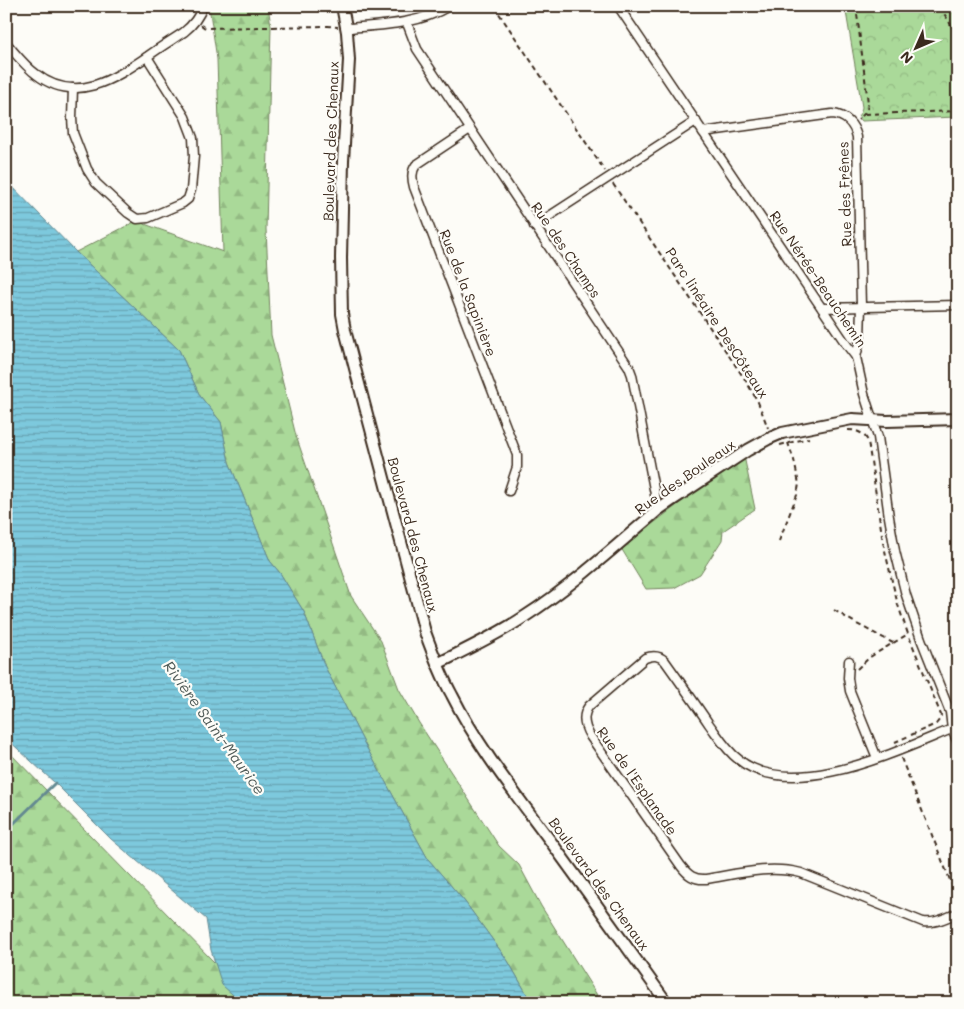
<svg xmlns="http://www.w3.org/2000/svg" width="964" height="1009" font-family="Mali,sans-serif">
	<defs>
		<pattern id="forest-firs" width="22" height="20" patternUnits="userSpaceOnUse" patternTransform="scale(1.25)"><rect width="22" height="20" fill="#aad999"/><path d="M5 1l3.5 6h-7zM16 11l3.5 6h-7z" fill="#93ba83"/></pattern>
		<pattern id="park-crowns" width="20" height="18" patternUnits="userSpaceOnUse" patternTransform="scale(1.25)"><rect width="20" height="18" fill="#aad999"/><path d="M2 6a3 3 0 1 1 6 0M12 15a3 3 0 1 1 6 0" fill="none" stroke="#93ba83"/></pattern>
		<pattern id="water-rules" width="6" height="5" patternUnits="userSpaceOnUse" patternTransform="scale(1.25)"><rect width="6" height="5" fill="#7dc9dd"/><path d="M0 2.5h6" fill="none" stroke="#68a3b3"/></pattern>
	</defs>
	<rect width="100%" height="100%" fill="#fdfcf7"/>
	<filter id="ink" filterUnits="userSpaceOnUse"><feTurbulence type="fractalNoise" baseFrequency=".02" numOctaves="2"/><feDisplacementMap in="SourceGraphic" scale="10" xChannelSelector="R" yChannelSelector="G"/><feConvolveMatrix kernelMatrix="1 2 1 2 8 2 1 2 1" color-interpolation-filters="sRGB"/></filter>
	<g filter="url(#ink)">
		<g fill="url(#forest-firs)" stroke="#72825c">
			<path d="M209,6H268L271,26L266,229L271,335L296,436L351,596L381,641L399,689L419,723L499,846L519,865L541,906L602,1003H532L508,961L465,902L428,859L363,741L325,667L304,612L280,573L270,561L229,462L221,422L200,396L179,350L76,252L136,221L223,252L217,59Z"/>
			<path d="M744,456L755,509L723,531L722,540L700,574L674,588L646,589L621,548L715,476Z"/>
			<path d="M6,749L254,1003H6Z"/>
		</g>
		<path fill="url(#park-crowns)" stroke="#72825c" d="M845,6H950L958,20V105L956,108V117L862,121L858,116L861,112L862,107Z"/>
		<path fill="url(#water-rules)" stroke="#638991" d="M6,180L76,252L179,350L200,396L221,422L229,462L270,561L280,573L304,612L325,667L363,741L428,859L465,902L508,961L532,1003H242L222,985L211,950L206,919L111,839L55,783L6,738Z"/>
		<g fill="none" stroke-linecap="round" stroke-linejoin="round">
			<path stroke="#638991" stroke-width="3" d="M6,831L55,783"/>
			<defs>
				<g id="street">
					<path d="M618,6L846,344L856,357L864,394L878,437L889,517L895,551L906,595L921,639L950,712L952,729L958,743"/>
					<path d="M770,6H771"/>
					<path d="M407,23L417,49L629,367L632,375L658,510"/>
					<path d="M347,28C382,25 417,25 449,6"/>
					<path d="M6,43C16,54 25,66 36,74C75,105 114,79 148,56C160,47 172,40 184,32C193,25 199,17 203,6"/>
					<path d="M73,88L72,118L73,133L87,169L96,183L128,213L137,219L148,218L183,203L188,199L191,190L194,156L193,138L185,117L147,57"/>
					<path d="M470,129L416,165C411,172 412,179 414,187L517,455V467L509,491"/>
					<path d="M703,132L832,114C845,115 854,124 857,137L861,306L860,340L856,357"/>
					<path d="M534,226L696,121"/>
					<path d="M822,308L958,305"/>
					<path d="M849,661L848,678L850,691L877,758"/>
					<path d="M952,729C897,751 791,803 738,759C726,750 718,736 709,724C695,703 680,682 665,661C659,655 653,655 645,658L589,706C582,715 584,726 590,736L681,866C688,875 694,880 706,879C737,874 769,865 801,873L923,922C935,924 947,917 958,913"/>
				</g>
				<g id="secondary">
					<path d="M342,6L347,32L349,60L343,161L341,258L342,314L345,330L364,403L425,632C433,654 441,675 452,695C479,749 518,797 554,846C592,898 629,950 667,1003"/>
					<path d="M437,664C467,649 497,635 524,617C572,586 615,547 658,510L671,501L748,450L768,439L782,433L852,419L887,421L958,419"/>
				</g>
			</defs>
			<use href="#street" stroke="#3b2a1e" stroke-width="11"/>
			<use href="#secondary" stroke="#3b2a1e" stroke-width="14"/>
			<g stroke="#3b2a1e" stroke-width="2" stroke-dasharray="5 4" stroke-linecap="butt">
				<path d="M494,6L605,171"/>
				<path d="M856,6L868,103L867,111L858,120"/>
				<path d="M941,6L945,15L958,37"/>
				<path d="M201,25L205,28L328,26L338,27"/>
				<path d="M865,114L958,111"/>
				<path d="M613,184L746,381L758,402L768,428"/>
				<path d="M848,430C857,430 864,433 868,441L883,542L892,581L898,605L908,634L941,715L940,719L936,724L895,742"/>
				<path d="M780,445L809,438"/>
				<path d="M779,541L797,495L799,484L794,460L788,443"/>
				<path d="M834,610L857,624L893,643"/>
				<path d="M857,669L870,657L908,634"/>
				<path d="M901,758L958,900"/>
			</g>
			<use href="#street" stroke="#fdfcf7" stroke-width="8"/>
			<use href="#secondary" stroke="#fdfcf7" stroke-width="10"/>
		</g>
	</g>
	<g text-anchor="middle" stroke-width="4.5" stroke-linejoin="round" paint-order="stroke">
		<g font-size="14" fill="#3b2a1e" stroke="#fdfcf7">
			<text transform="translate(331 141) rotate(-88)" y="5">Boulevard des Chenaux</text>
			<text transform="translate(845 194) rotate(-92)" y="5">Rue des Frênes</text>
			<text transform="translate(566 250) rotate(56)" y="5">Rue des Champs</text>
			<text transform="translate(818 279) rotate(56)" y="5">Rue Nérée-Beauchemin</text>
			<text transform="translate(468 293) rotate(69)" y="5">Rue de la Sapinière</text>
			<text transform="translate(717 323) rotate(57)" y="5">Parc linéaire DesCôteaux</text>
			<text transform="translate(685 477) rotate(-35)" y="5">Rue des Bouleaux</text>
			<text transform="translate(413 535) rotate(75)" y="5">Boulevard des Chenaux</text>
			<text transform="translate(637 781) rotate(55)" y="5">Rue de l'Esplanade</text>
			<text transform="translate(599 884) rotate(54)" y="5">Boulevard des Chenaux</text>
		</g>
		<g font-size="15" font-style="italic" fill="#4f5a57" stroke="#fdfcf7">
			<text transform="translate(214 728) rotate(54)" y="5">Rivière Saint-Maurice</text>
		</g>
	</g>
	<rect width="964" height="1009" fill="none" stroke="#fdfcf7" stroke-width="25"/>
	<rect x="12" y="12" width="939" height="984" fill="none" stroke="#3b2a1e" stroke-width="2" filter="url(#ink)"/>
	<g transform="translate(916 48) rotate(225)" stroke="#fdfcf7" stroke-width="4" paint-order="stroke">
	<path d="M0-4L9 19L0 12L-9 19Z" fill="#3b2a1e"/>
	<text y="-8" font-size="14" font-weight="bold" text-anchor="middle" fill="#3b2a1e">N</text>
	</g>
</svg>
